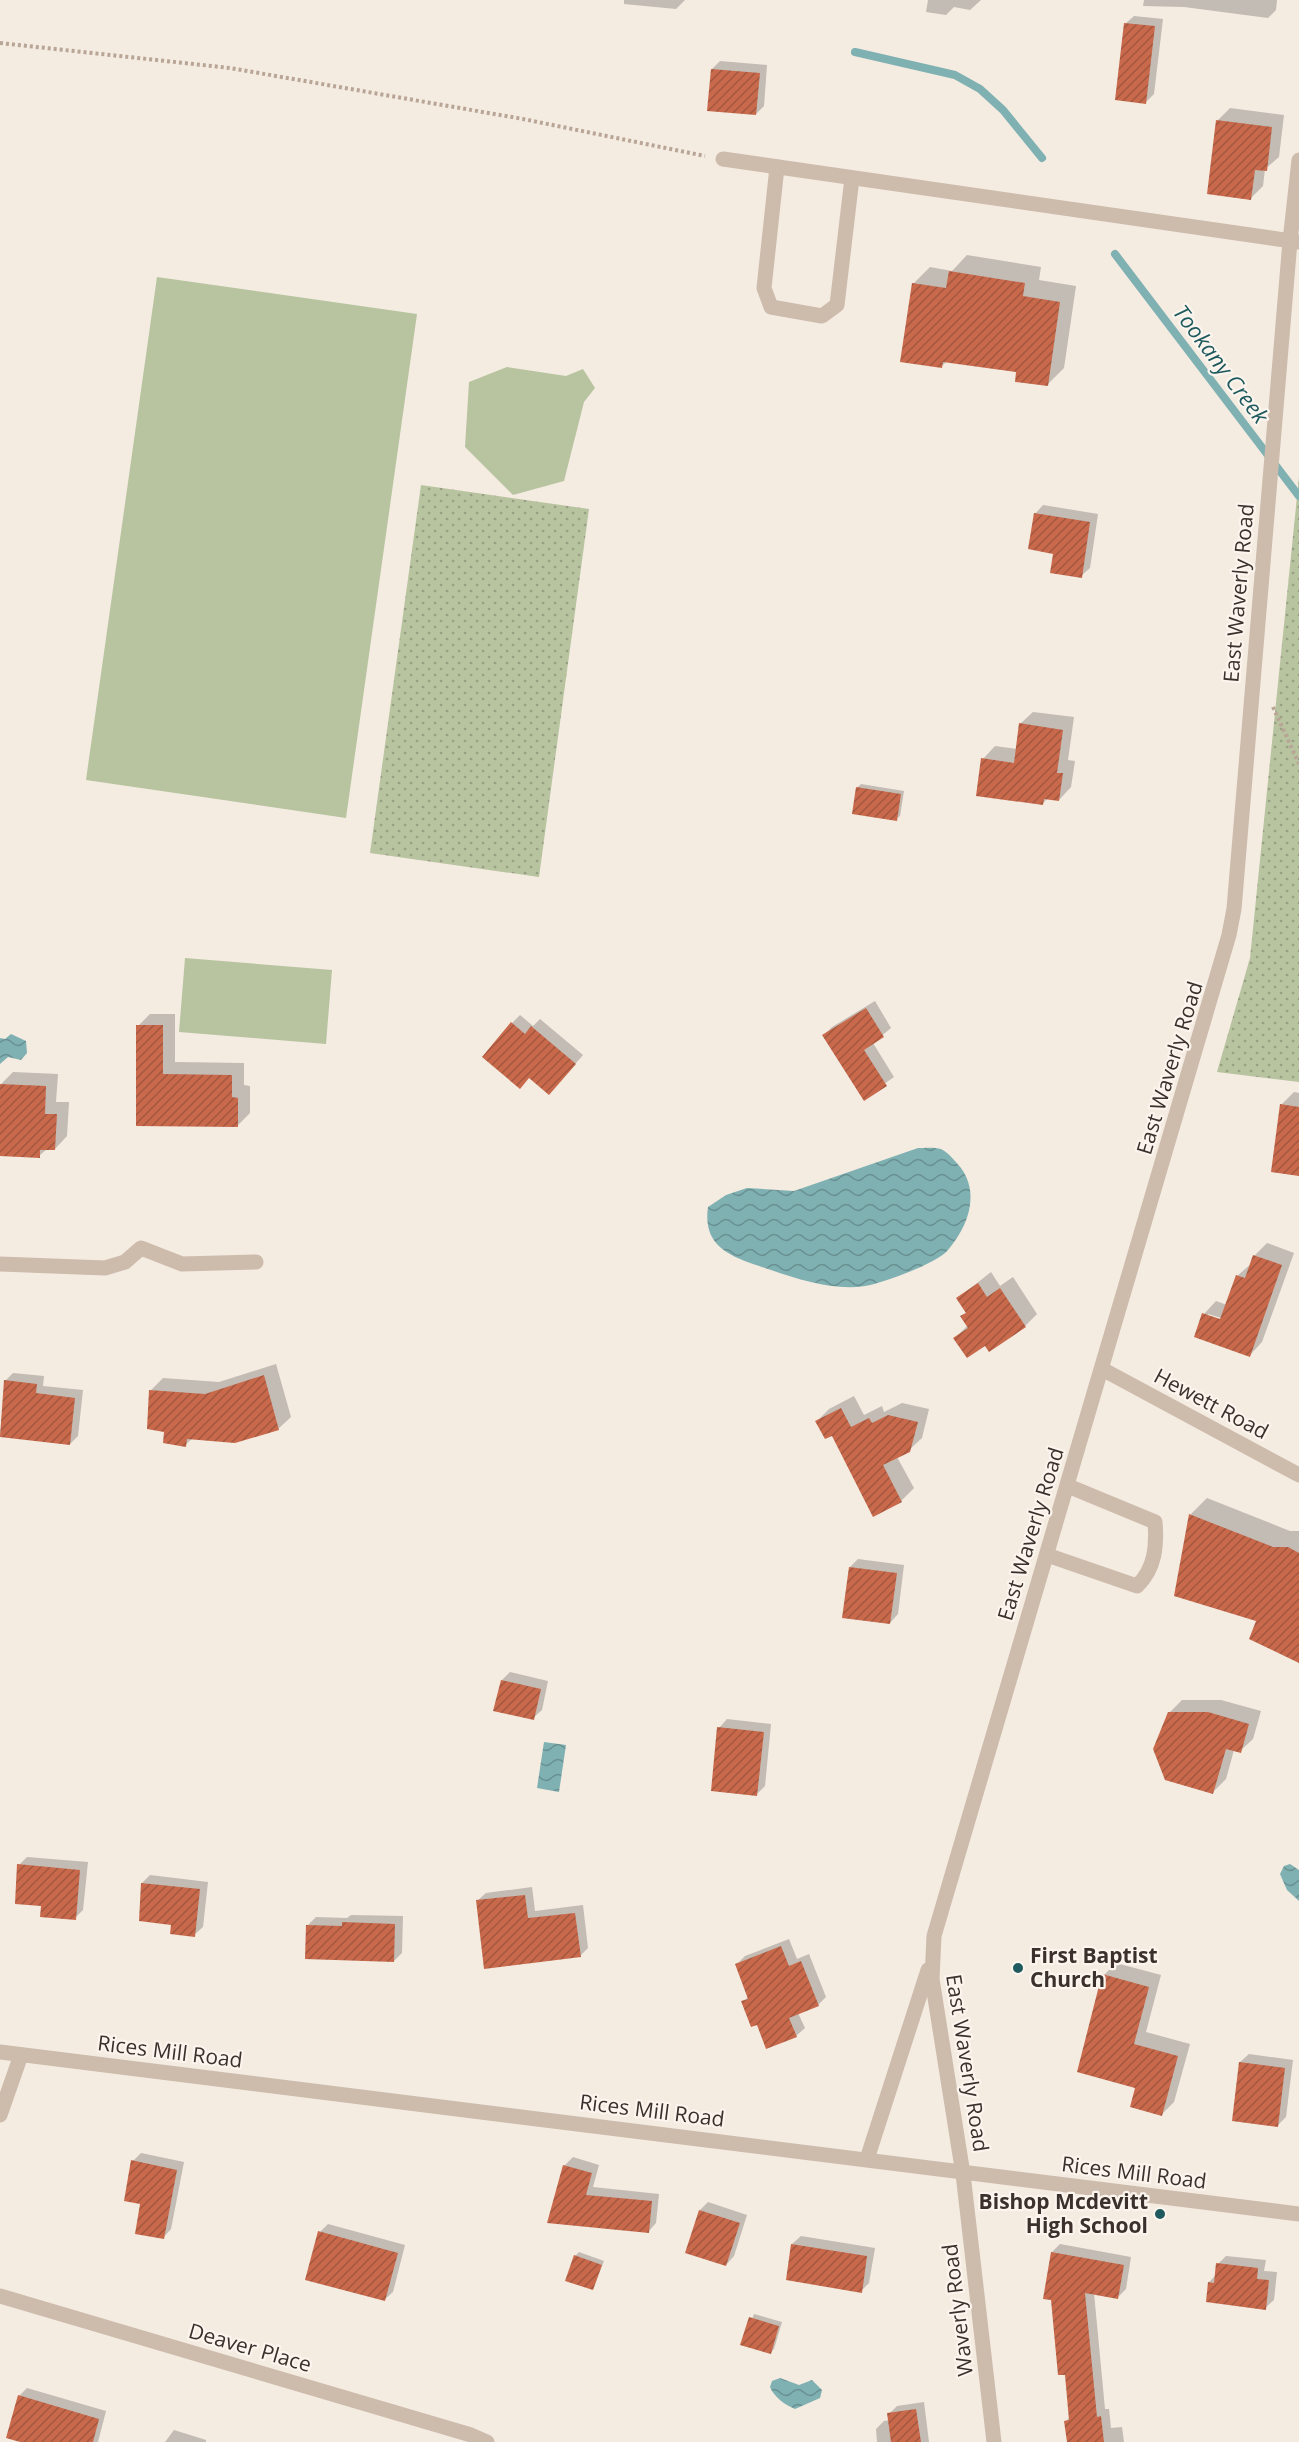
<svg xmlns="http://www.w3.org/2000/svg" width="1299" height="2442" font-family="'Open Sans',sans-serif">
	<defs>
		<pattern id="park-dots" width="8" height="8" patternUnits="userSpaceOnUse" patternTransform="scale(1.5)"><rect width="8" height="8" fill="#b8c4a0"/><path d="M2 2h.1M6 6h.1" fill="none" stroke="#97a083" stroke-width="1.8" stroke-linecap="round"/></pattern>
		<pattern id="water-waves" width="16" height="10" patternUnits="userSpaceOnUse" patternTransform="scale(1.5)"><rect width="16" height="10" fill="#7fb0b2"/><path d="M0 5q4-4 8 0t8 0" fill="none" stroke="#699091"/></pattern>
		<pattern id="building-hatch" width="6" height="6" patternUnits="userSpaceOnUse" patternTransform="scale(1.5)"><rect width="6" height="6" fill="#c8694b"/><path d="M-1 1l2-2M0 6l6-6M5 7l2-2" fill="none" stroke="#a4573f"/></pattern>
	</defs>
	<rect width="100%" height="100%" fill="#f4ebe1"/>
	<g fill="#b8c4a0">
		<path d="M157,277L417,314L346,818L86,780Z"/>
		<path d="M507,367L566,376L583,369L595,388L584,402L564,481L513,495L465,447L469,382Z"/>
		<path d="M185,958L332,970L326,1044L179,1032Z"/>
	</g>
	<g fill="url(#park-dots)">
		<path d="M1299,477V1082L1217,1072L1250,958Z"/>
		<path d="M421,485L589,509L539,877L370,853Z"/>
	</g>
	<g fill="url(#water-waves)">
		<path d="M11,1034L26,1041L27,1053L21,1060L8,1057L0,1064V1038L5,1039Z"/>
		<path d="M918,1148C924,1148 935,1147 941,1149C948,1152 956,1162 961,1168C980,1194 968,1227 948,1250C936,1264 883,1283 865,1286C829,1292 787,1275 753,1264C724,1254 703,1242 708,1207L726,1195L747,1188L794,1191Z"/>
		<path d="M544,1742L566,1745L559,1792L537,1788Z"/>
		<path d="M1290,1864L1299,1870V1901L1287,1890L1280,1874L1284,1866Z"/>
		<path d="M780,2378L799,2385L812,2380L822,2390L820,2398L795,2409C785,2405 774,2397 770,2387L772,2381Z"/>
	</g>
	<g fill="#0003" fill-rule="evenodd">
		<path d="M624,0H685L676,9L624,4Z"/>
		<path d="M928,0H981L970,10L954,7L946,15L926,12Z"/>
		<path d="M1144,0H1277L1276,10L1268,18L1184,7L1143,6Z"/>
		<path d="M1134,16L1163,19L1154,94L1146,102L1125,24Z"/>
		<path d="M720,61L767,65L764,106L756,114L712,69Z"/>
		<path d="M1230,108L1284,115L1279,157L1265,169L1263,186L1251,198L1218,120Z"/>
		<path d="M967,255L1041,267L1039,280L1076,286L1064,368L1047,385L1018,371L947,361L942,366L913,284L930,267L952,271Z"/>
		<path d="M1043,505L1098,514L1090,568L1081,576L1055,552L1035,514Z"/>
		<path d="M1033,712L1074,717L1068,760L1075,761L1071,787L1059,800L1048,798L1042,804L983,759L995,746L1017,749L1020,724Z"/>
		<path d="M861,784L904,791L900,816L896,819L857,788Z"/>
		<path d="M875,1001L891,1028L873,1043L894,1077L864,1098L824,1035L832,1027Z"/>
		<path d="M150,1014H175V1062L244,1063V1085L250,1086V1113L238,1125L137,1124L138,1026Z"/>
		<path d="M520,1015L533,1026L540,1019L583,1055L557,1085L512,1023Z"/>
		<path d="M13,1072L58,1074L56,1102H69L67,1136L55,1149H47L39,1156L0,1154L1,1084Z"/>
		<path d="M1294,1092L1299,1093V1174L1281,1105Z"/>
		<path d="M1267,1243L1294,1253L1262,1342L1250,1355L1204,1314L1216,1301L1227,1305L1237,1276L1251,1264L1254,1256ZM1208,1314L1228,1320L1227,1323L1208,1317Z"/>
		<path d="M991,1272L1000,1286L1013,1277L1037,1314L1025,1326L985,1344L955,1338L968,1325L962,1316L967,1312L958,1298Z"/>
		<path d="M276,1364L291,1417L278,1429L193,1438L185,1445L166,1431L150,1391L163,1378L219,1382Z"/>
		<path d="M13,1373L44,1376L43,1386L83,1390L78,1436L70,1444L0,1436L5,1381Z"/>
		<path d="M854,1396L864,1415L882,1406L884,1412L902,1403L929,1409L922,1438L909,1450L897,1457L914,1488L901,1501L817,1421L829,1409Z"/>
		<path d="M1207,1498L1290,1531H1299V1662L1258,1620L1190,1515Z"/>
		<path d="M858,1559L904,1565L898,1614L890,1623L850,1567Z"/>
		<path d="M510,1672L548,1681L542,1710L533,1718L502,1680Z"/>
		<path d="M1182,1700H1221L1261,1711L1253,1739L1240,1751L1234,1750L1226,1779L1213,1792L1169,1713Z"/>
		<path d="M727,1719L771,1724L765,1786L757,1794L719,1728Z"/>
		<path d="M27,1857L88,1862L83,1910L75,1918L42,1905L19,1865Z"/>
		<path d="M150,1875L208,1882L203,1927L194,1935L173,1923L142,1883Z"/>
		<path d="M532,1887L535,1911L583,1905L588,1948L580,1956L477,1901L486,1893Z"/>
		<path d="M351,1915L403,1916L402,1953L394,1961L308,1925L316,1917L347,1918Z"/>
		<path d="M789,1939L797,1959L809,1954L826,1997L818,2005L798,2013L805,2028L796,2036L743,2002L749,1996L737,1964L745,1956Z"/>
		<path d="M1116,1963L1161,1975L1146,2032L1190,2044L1174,2102L1162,2114L1137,2087L1104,1975Z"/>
		<path d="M1249,2054L1293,2060L1286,2117L1278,2125L1240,2062Z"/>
		<path d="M141,2153L184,2162L171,2229L163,2238L142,2203L133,2161Z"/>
		<path d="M573,2157L599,2165L593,2187L659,2194L656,2223L648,2232L549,2222L564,2166Z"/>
		<path d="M708,2202L747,2215L734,2256L726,2265L700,2210Z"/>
		<path d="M328,2224L405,2245L393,2292L384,2300L320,2232Z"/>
		<path d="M801,2236L875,2248L869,2283L861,2291L792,2244Z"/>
		<path d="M1060,2244L1131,2257L1126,2289L1118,2297L1094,2293L1105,2409H1109L1111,2428L1122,2427L1124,2442H1068L1066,2421L1070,2417L1052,2252Z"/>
		<path d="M579,2252L604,2261L593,2289L575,2256Z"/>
		<path d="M1226,2256L1266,2260L1264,2271L1277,2272L1274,2300L1265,2308L1209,2282L1216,2275L1218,2264Z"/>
		<path d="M754,2314L782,2322L774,2349L770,2353L742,2344Z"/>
		<path d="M27,2388L106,2411L98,2442H25L19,2396Z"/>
		<path d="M924,2402L929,2442H877L876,2429L884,2421L890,2420L889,2414L897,2406Z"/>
		<path d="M174,2430L206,2440V2442H165Z"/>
	</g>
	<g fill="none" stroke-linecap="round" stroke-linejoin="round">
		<g stroke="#7fb0b2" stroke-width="8">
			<path d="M855,52L955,75L980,89L1003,110L1042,158"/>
			<path d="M1115,254L1299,496"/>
		</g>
	</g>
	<g fill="url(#building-hatch)">
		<path d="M1124,23L1155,26L1146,104L1115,100Z"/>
		<path d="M711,69L760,73L756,115L707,111Z"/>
		<path d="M1216,120L1272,127L1267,171L1255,170L1251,200L1207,194Z"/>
		<path d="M949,271L1025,283L1023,296L1060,302L1048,386L1015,382L1016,372L943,362L942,368L900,362L912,283L946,288Z"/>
		<path d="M1034,513L1090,522L1082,578L1050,573L1053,554L1028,549Z"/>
		<path d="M1019,723L1063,730L1057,773H1063L1059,801L1044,799L1043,805L976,796L981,758L1014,763Z"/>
		<path d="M856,787L901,794L897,821L852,814Z"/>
		<path d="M866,1008L884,1037L864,1050L887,1086L864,1101L822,1035Z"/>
		<path d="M511,1022L525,1034L531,1026L576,1064L549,1095L529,1078L520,1089L482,1057Z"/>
		<path d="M136,1025H163V1074L232,1075V1097L238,1098V1127L136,1126Z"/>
		<path d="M0,1084L46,1086L45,1114H57L55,1150H40V1158L0,1156Z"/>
		<path d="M1280,1104L1299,1107V1176L1271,1172Z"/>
		<path d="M1253,1255L1282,1265L1250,1357L1194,1337L1202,1313L1220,1319L1236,1275L1245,1278Z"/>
		<path d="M978,1283L987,1297L1000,1288L1026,1327L989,1352L985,1346L967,1358L953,1338L968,1328L960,1316L966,1313L956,1298Z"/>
		<path d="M264,1375L279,1430L235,1443L187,1439L186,1447L163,1443L164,1432L147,1429L149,1390L205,1394Z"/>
		<path d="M4,1380L37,1384L36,1393L75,1398L70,1445L0,1437Z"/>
		<path d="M841,1408L851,1427L869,1418L872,1423L888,1415L918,1422L910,1452L883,1465L902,1502L873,1517L832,1436L825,1439L815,1421Z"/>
		<path d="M1189,1514L1273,1547H1288L1299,1553V1663L1249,1639L1256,1621L1174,1596Z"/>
		<path d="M849,1567L897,1573L890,1624L842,1618Z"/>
		<path d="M501,1680L541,1689L534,1720L493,1711Z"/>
		<path d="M1168,1712H1208L1249,1724L1241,1753L1226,1749L1213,1794L1165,1780L1153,1749Z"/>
		<path d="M717,1727L764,1732L757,1796L711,1791Z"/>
		<path d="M17,1864L80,1870L76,1920L40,1917L41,1906L15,1904Z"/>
		<path d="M141,1883L200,1889L195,1937L170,1934L171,1925L139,1921Z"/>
		<path d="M525,1895L528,1918L575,1913L581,1957L484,1969L476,1900Z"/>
		<path d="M342,1922L395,1924L394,1962L305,1959L306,1925L342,1926Z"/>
		<path d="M781,1946L789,1966L801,1961L819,2006L789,2018L797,2037L766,2049L757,2025L751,2027L741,2001L748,1999L735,1964Z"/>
		<path d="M1102,1974L1149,1987L1134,2044L1178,2056L1162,2116L1130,2107L1135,2088L1077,2072Z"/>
		<path d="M1239,2062L1285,2068L1278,2127L1232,2121Z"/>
		<path d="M131,2160L177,2170L164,2239L135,2234L140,2204L124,2201Z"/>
		<path d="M563,2165L592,2173L586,2195L652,2201L649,2233L547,2223Z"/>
		<path d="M699,2210L740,2223L726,2266L685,2253Z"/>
		<path d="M318,2231L398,2253L385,2301L305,2280Z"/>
		<path d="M791,2244L867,2256L862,2293L786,2280Z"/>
		<path d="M1051,2252L1124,2265L1118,2299L1085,2293L1097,2417L1101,2416L1104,2442H1067L1064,2421L1069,2420L1065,2375H1058L1051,2300L1043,2299Z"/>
		<path d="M574,2255L602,2265L593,2290L565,2281Z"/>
		<path d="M1216,2263L1258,2268L1257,2279L1269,2280L1266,2310L1206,2302L1208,2282L1214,2283Z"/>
		<path d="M749,2317L779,2326L771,2354L740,2345Z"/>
		<path d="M18,2395L99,2419L93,2442H20L6,2438Z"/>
		<path d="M916,2409L921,2442H891L887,2413Z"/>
	</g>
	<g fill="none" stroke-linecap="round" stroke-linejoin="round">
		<g stroke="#b9a596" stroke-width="4" stroke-dasharray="3 3" stroke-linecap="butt">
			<path d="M0,43L230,68L523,119L705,156"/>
			<path d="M1273,707L1299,764"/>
		</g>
		<g stroke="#cdbbac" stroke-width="15">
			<path d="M723,159L1299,242"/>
			<path d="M777,167L764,288L771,307L822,316L837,305L852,178"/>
			<path d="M0,1264L105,1268L125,1262L141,1248L182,1264L256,1262"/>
			<path d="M1102,1369L1299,1475"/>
			<path d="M1047,1555L1137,1586C1155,1569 1157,1546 1155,1522L1068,1486"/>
			<path d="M0,2052L1299,2214"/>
			<path d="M0,2115L21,2055"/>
			<path d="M867,2159L928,1970"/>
			<path d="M0,2296L471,2435L487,2442"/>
			<path d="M994,2442L963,2174L932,1979L934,1936L1229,935L1234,909L1290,241L1299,160"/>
		</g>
	</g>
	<g fill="#1f5a5e" stroke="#fbf5ee" stroke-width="2">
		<circle cx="1018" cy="1968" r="6"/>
		<circle cx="1160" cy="2214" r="6"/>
	</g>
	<g text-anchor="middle" stroke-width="4.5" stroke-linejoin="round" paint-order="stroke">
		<g font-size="21" fill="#3b302b" stroke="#fbf5ee">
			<text transform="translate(1239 593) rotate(-85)" y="7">East Waverly Road</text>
			<text transform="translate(1170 1068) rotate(-73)" y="7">East Waverly Road</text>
			<text transform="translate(1211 1404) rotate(28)" y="7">Hewett Road</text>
			<text transform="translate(1031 1534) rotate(-73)" y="7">East Waverly Road</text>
			<text transform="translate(170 2052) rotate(7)" y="7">Rices Mill Road</text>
			<text transform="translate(967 2063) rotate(81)" y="7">East Waverly Road</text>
			<text transform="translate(652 2111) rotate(7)" y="7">Rices Mill Road</text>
			<text transform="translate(1134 2173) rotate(7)" y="7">Rices Mill Road</text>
			<text transform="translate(958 2310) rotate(-97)" y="7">Waverly Road</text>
			<text transform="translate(250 2348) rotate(16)" y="7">Deaver Place</text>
		</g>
		<g font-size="21" font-weight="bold" fill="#3b302b" stroke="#fbf5ee" text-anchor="start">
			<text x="1030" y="1963">First Baptist<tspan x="1030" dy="24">Church</tspan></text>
			<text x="1148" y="2209" text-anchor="end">Bishop Mcdevitt<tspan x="1148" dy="24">High School</tspan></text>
		</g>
		<g font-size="22" font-style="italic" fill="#1f5a5e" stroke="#fbf5ee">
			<text transform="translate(1221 364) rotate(53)" y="8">Tookany Creek</text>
		</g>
	</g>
</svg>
